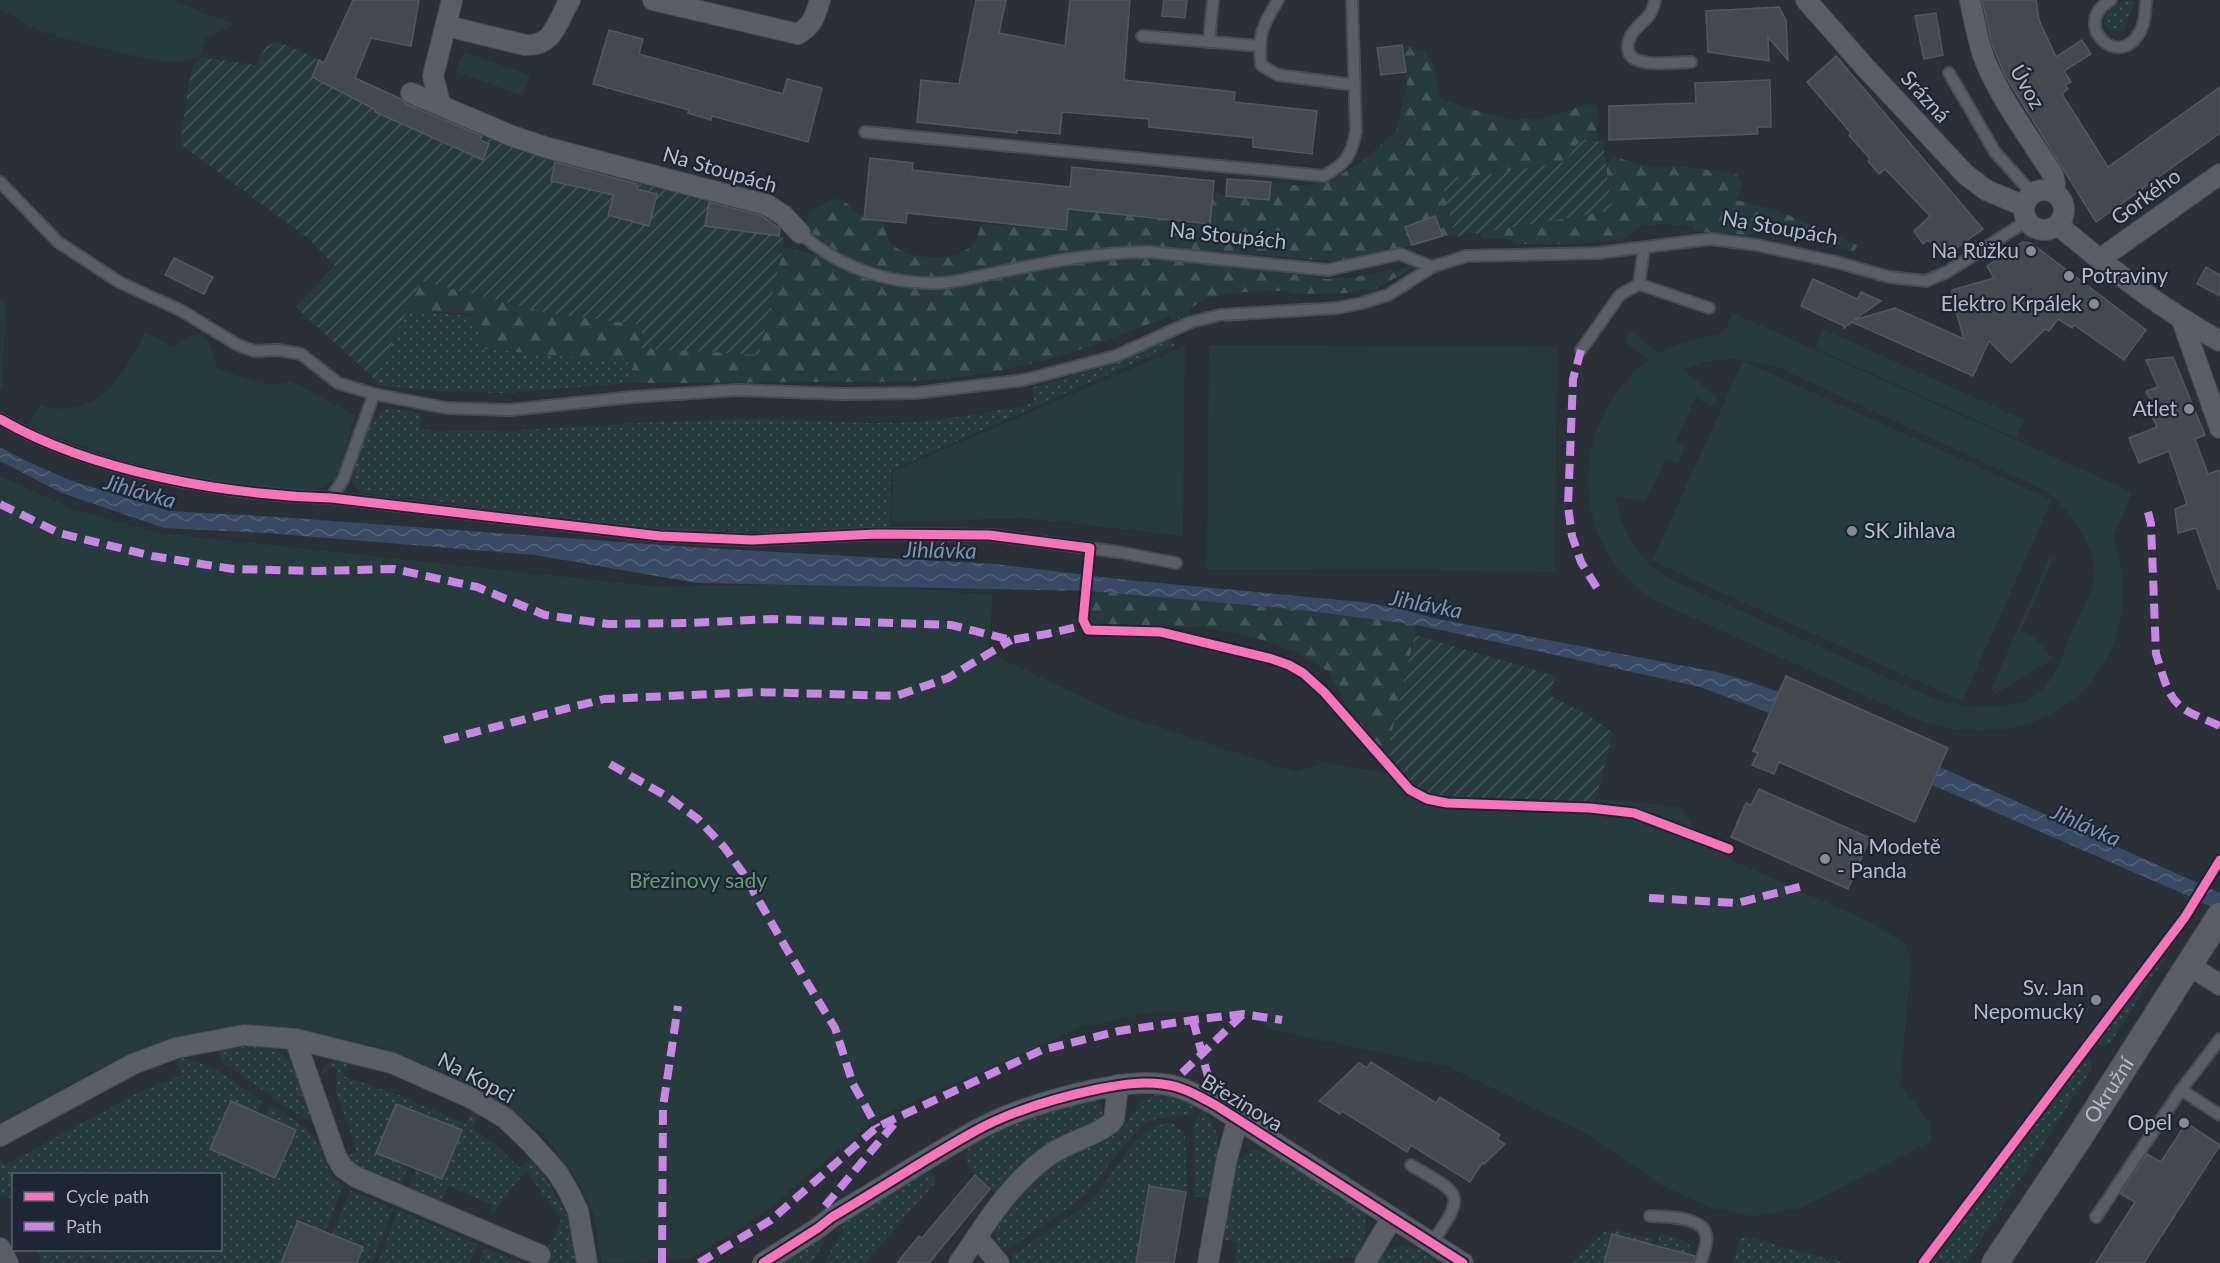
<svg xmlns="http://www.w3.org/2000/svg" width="2220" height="1263" font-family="Lato,sans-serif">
	<defs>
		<pattern id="grass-dots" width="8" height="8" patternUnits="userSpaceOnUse" patternTransform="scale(1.5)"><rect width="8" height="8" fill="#273a3e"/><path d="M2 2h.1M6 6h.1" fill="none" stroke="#445559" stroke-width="1.8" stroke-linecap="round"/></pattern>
		<pattern id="forest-firs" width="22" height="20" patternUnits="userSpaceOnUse" patternTransform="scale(1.5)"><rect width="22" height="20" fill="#273a3e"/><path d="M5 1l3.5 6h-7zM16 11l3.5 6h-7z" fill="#445559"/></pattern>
		<pattern id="garden-furrows" width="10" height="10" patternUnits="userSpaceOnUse" patternTransform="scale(1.5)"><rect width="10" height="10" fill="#273a3e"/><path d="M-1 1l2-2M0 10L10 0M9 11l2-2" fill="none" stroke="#445559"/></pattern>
		<pattern id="water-waves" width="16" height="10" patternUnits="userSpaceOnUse" patternTransform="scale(1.5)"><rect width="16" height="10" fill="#384963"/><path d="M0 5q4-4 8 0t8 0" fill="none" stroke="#526178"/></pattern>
	</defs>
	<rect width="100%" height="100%" fill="#2a3038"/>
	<g fill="url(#grass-dots)">
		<path d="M2126,0L2135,1L2124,30C2109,35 2097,25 2108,11C2112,6 2120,3 2126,0Z"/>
		<path d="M407,310L471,316L487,349L635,363L632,383L505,393L435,391L378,385L375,379Z"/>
		<path d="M1172,339L1175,345L891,470L890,527C820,529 749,533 680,530C573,524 469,502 362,493L353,484L352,476C360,454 365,420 387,408L421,413L420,429C494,434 564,427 637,423C670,421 704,421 737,419C796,417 855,426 914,422C954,419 995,411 1035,403L1032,388L1102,367Z"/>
		<path d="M2173,945L2109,1045H2094Z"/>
		<path d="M259,1046L275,1048L293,1063L317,1125L272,1099L273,1097L222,1062L219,1054L221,1048Z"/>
		<path d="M2085,1057L2091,1062V1070L1966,1263H1928Z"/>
		<path d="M182,1058C215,1064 236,1083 262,1102L258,1113L231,1101L210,1149L275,1178L296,1130L264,1116L270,1105C286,1115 305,1124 316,1140C326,1156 326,1175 343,1186L325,1232L298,1221L281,1263H104L86,1256L83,1263H43L37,1250H220V1174H14L13,1205L8,1195L0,1196V1158L5,1165L145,1089L181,1076L177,1060Z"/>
		<path d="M339,1059L348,1062L343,1076L399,1095L465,1124L472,1111L479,1115L472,1128L495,1144L520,1168L531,1159L543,1173L572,1224L579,1263H541L561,1220L526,1170L488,1220L493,1205L449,1186L439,1204L407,1192L416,1169L442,1179L461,1130L396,1104L376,1153L408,1166L400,1189L362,1172L344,1157L357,1152L334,1086L337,1085L336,1068H327L326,1072L320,1073L326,1064Z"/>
		<path d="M1159,1094L1179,1097L1196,1104L1189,1115L1158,1118L1144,1124L1115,1156L1085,1196L1012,1247L1001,1249C998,1244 996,1238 997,1232C998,1212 1045,1170 1062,1160C1079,1150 1100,1145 1116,1134C1135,1122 1131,1101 1159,1094Z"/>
		<path d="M1087,1098C1100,1098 1106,1106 1101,1118L1058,1139L997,1193C983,1184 956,1165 971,1145C975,1141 982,1138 987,1135Z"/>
		<path d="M1202,1109C1226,1132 1217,1164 1213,1193L1206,1198L1194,1196L1193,1127Z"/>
		<path d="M1172,1123L1184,1132L1186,1144L1187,1194L1149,1186L1136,1263H1012L1013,1255C1038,1237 1067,1221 1090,1201C1116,1177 1130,1125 1172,1123Z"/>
		<path d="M1255,1150C1279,1151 1335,1194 1358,1209L1365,1217L1366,1229L1357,1256L1310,1263H1234L1238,1243L1219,1238L1231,1169C1238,1159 1244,1153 1255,1150Z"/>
		<path d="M930,1173L936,1177L934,1184L865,1263H824L841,1234L844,1222L923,1174Z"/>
		<path d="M350,1190L393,1209L372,1263H357L363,1247L332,1235Z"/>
		<path d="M398,1210L477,1244L470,1263H378Z"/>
		<path d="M1611,1229L1652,1239L1651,1244L1612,1234L1604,1263H1571L1604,1232Z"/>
		<path d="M830,1231L812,1263H780Z"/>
		<path d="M1660,1234C1679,1239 1697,1239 1691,1263L1671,1250L1657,1246Z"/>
		<path d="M1745,1237L1843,1263H1733L1740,1239Z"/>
		<path d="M1404,1246L1420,1250L1438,1263H1371C1382,1252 1389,1247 1404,1246Z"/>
		<path d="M485,1247V1248L521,1263H479Z"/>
	</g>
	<g fill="url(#forest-firs)">
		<path d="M1402,45L1424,51L1434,66L1440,98L1463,107L1514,120L1550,116L1589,104L1597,106V140L1581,139L1566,162L1483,175L1441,179L1455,237L1443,236L1435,216L1406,227L1412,245L1342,262L1140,245L1068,252L964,273L933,278L904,276L863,264L832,248L804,228L810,211L834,199L844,200C858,217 863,219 884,221C885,227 886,235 889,240C901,262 961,263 975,242C978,238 979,229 981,224L1065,230L1068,209L1209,224L1213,191L1226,196L1269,200L1271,182L1302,186L1332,180L1364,160L1397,130L1407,82Z"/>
		<path d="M1616,157L1640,165L1687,167L1736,174L1743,183L1736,200L1777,210L1857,245L1854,253C1836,248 1761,227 1748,235L1695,231L1693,227L1665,224L1639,227L1623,239L1575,244H1517L1510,239L1481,238L1482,232L1614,209L1610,200L1606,163Z"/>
		<path d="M783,247L823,257L854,275L889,286L911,289L950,288L1082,262L1119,259L1154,258L1238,266L1327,279L1350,278L1418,265L1372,291L1367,288L1350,293L1292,294L1288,291C1260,291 1209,290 1189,310L1190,314L1172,321L1169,316C1108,340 1048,364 982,374C928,383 873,382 819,382C756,382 694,383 632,383L634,363L485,349L470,314L407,310L421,281L553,314L643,325L640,347L759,354Z"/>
		<path d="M1090,591L1293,609L1417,625L1386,758L1345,703L1329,672L1297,652L1259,639L1210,628L1160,625L1100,627L1090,624L1087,617V610Z"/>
	</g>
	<g fill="#273a3e" fill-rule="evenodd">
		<path d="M0,0H174L198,11L236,24L206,38L199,57L181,62L156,61L91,46L41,32L0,9Z"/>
		<path d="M464,52L530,75L523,96L455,71Z"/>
		<path d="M0,301L6,304L2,389L0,388Z"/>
		<path d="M1733,313L2132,492L2113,538C2122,559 2124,582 2122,605C2113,708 2010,754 1919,720L1658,602C1566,548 1567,423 1648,360L1624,341L1631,331L1659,353L1682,342L1724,332ZM1731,359L1756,362L1779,368L2042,489C2068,506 2098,546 2094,579C2090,598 2079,616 2071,634C2063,652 2057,677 2041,691C2013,715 1962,707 1930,697L1666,577C1637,558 1622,531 1615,497L1645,502L1666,459L1678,463L1686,446L1676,441L1696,397L1710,407L1718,398L1683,370L1705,362Z"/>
		<path d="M1823,329L2024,420L2016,438L1815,348Z"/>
		<path d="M145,333L174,346C179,343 184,337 190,336C210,330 214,356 218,369L259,383L271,385L290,381L355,415L339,473L334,481L320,489L302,491L206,480L123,460L50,435L29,425L40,404C50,410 56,409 67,408C109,405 127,366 145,333Z"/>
		<path d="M1209,345L1557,347L1555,572L1207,569Z"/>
		<path d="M1185,346L1183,536L1023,518L892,522L893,471Z"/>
		<path d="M1743,361L2052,500L1962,701L1652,561Z"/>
		<path d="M0,476L73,509L161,533L651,586L854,584L993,595L988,652L1113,712L1296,772L1326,762L1389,774L1400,789L1409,795L1429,803L1457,808L1594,814L1597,799L1679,806L1700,836L1729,859L1870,922L1907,945L1911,966L1900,1085L1930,1122L1932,1141L1798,1209L1755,1217L1711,1208L1661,1185L1589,1135L1451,1068L1272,1030L1246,1011L1151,1013L1079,1028L877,1118L757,1218L691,1259L602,1263L595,1218L580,1185L544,1134L502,1104L446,1073L379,1047L297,1029L214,1028L137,1050L99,1068L0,1123Z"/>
		<path d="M2050,557L2053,559L2012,651L2022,631L2036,639L2053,659L1993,695L1995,691L1991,689Z"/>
	</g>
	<g fill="url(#garden-furrows)">
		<path d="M276,42C311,52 338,74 371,86C408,100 443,119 479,134C559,168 645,185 729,202L728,208L768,213L781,219L779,236L784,238L783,247L759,355L640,348L643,325L553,314L421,281L375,379L295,307L335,266L308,238L180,144L191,70L199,57L256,65L266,47Z"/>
		<path d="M1581,139L1603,142L1610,200L1614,210L1455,237L1441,179L1483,175L1565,162Z"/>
		<path d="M1415,635L1556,676L1549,695L1588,715L1613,733L1595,802L1521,799H1445L1429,796L1412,786L1386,758Z"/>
	</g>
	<g fill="url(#water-waves)">
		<path d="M0,447L22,459L72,481L169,511L278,517L704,548L995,564L1127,580L1362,602L1398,608L1437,619L1712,671L1739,678L1779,692L1769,713L1700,687L1528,649L1417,625L1293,609L1090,591L697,583L535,555L266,533L164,528L62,493L0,461Z"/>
		<path d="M1940,767L2220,893V911L2184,894L1932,785Z"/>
	</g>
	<g fill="#444950" stroke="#52575f" stroke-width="1.5">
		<path d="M353,0H419L411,46L371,38L355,78L401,99L406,104L482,136L480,140L489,144L483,160L375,112L376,110L312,77L319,60L324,63Z"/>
		<path d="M976,0H1006L999,33L1065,46L1070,0H1130L1124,80L1235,92L1234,102L1317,111L1312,154L1253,147V138L1149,127V119L1062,112L1060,134L1017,130V133L917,122L921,80L959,84Z"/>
		<path d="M1164,0H1187L1185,18L1162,16Z"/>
		<path d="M1982,0H2036L2039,20L2056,57L2082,40L2091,54L2064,71L2071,82L2065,85L2068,89L2062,94L2108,167L2220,87V133L2096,222L2004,74L1992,44Z"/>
		<path d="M1779,7L1786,20L1788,60L1768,37L1769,61L1708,52L1706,11Z"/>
		<path d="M1936,13L1943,55L1924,59L1915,16Z"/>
		<path d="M609,30L643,39L639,54L783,94L787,79L822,88L808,142L712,116L711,120L688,113L689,110L593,84Z"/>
		<path d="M1402,45L1406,72L1381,75L1377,48Z"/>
		<path d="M1836,56L1983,229L1945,256L1928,240L1923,244L1914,231L1930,216L1885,169L1879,174L1868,161L1870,159L1849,135L1851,133L1807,82Z"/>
		<path d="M1770,80L1771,127H1757L1758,134L1609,140V106L1696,103L1695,83Z"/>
		<path d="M870,158L913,163L912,170L1070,187L1072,167L1214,181L1210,224L1068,209L1066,230L907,213L906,223L864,219Z"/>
		<path d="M555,162L637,184V189L657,194L649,226L608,215L614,195L551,181Z"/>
		<path d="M1227,179L1271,182L1269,200L1226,196Z"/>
		<path d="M709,202L762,216L780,229L779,236L705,226Z"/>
		<path d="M1435,216L1443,236L1412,245L1405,227Z"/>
		<path d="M2023,242L2031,243L2146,330L2124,360L2074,325L2072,328L2058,319L2049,331L2045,329L2011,363L1989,341L1973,376L1852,322L1844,328V326L1801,306L1813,279L1857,299L1861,292L1881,301L1854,320L1895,308L1964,339L1952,297V290L1994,278L1987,266Z"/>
		<path d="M174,258L213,277L204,294L165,275Z"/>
		<path d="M2206,267L2220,275V296L2197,284Z"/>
		<path d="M2173,357L2205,435L2195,439L2208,474L2220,470V589H2218L2196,528L2178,533L2175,509L2187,504L2169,451L2139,463L2129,438L2157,427L2151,414L2156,413L2146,391L2158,387L2146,360Z"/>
		<path d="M1786,676L1948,748L1915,822L1779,762L1774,774L1752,765L1758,753L1753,751Z"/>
		<path d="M1759,789L1870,838L1848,889L1731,837L1746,803L1751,805Z"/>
		<path d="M1371,1062L1436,1103L1440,1097L1500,1135L1497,1139L1505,1144L1484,1164L1482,1163L1470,1182L1411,1145L1407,1152L1342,1111L1340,1114L1319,1101L1359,1063L1367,1068Z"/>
		<path d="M231,1101L296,1130L275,1178L210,1149Z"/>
		<path d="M396,1104L462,1130L442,1179L376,1153Z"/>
		<path d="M2186,1123L2220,1145L2144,1263H2096L2135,1202L2121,1194L2126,1185L2147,1154L2161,1162Z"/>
		<path d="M975,1175L990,1189L929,1263H897L919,1236L922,1238Z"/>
		<path d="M1149,1186L1186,1192L1174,1263H1136Z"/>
		<path d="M298,1221L363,1247L357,1263H281Z"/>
		<path d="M1612,1234L1695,1256L1693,1263H1604Z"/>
	</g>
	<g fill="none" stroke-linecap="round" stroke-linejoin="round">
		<defs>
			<g id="service">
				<path d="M1278,0C1262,27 1258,34 1261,65L1278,75L1354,85"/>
				<path d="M1655,0C1653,16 1643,20 1634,31C1631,35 1627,42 1628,48C1628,70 1676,62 1691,62"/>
				<path d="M2111,0C2067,24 2125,78 2143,24C2146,16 2145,8 2146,0"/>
				<path d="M1142,36L1259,46"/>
				<path d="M1209,42L1213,0"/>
				<path d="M1949,73L1995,152L2032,193"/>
				<path d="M865,132L1324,176C1346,163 1351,157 1356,131L1352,0"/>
				<path d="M0,182L58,242L119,282L182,311L236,344L254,351L278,350L301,354L338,383L374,394L446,408L510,410L632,397L738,390L843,394L916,393L1024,380L1116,356L1191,322L1220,315L1337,308L1362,303L1388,295L1432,267L1466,256L1598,253L1710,239L1757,245L1836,262L1889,277L1926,281L1947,272L2027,221"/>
				<path d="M800,233C838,267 889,285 940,283C959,282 979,276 999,272C1049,262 1098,252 1149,252L1328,270L1400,254L1432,267"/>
				<path d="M1639,284L1709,308"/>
				<path d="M1581,350L1620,295L1639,284L1644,248"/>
				<path d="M0,419C91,472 227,495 331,498L660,536L752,540L876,534L989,535L1119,552L1176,563"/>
				<path d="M331,498L343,480L374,394"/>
				<path d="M2181,1090L2220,1115"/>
				<path d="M1411,1165C1460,1195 1468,1191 1432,1243"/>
				<path d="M1650,1216C1664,1217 1704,1216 1706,1235C1708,1243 1703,1255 1700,1263"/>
				<path d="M2096,1217L2181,1090L2220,1039"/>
			</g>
			<g id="minor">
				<path d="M653,0L798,34C813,25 815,16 820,0"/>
				<path d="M1806,0L1865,67L1965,174L1986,190L2024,206"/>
				<path d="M1970,0C1974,21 1978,43 1986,63C2003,103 2030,138 2053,175L2055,184L2053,191"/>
				<path d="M447,26L525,45C554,47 557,21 570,0"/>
				<path d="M411,93L512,136L548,148L767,205L783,215L800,233"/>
				<path d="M440,104L433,76L452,0"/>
				<circle cx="2044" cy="210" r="20"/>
				<path d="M2058,225C2109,268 2161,309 2220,341"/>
				<path d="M2100,259L2220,174"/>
				<path d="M2182,320L2220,428"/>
				<path d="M2189,965L2220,985"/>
				<path d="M295,1039L336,1156L343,1168L356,1177L540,1255"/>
				<path d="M0,1136L133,1064L176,1048L244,1035L295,1039L392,1063L471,1098L505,1118L529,1141L557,1172L568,1190L578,1211L587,1263"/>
				<path d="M977,1237L999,1263"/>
				<path d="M0,1248L8,1263"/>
				<path d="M763,1263L818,1228L832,1217C880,1189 928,1157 977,1130C1012,1111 1060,1097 1098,1089C1119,1085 1141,1081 1162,1084C1182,1086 1199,1096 1217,1106L1463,1263"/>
				<path d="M959,1263C985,1225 1009,1184 1048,1156C1067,1142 1091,1138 1110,1124L1114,1119L1118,1085"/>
				<path d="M1208,1263L1227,1158L1238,1119"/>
				<path d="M1365,1263L1392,1218"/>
			</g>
			<g id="tertiary">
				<path id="s1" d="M1995,1263L2077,1141L2220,916"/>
			</g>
		</defs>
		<use href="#service" stroke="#484c53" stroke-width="14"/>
		<use href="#minor" stroke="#484c53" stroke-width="22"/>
		<use href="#tertiary" stroke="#484c53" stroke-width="28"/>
		<use href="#service" stroke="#5a5e66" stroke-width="10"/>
		<use href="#minor" stroke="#5a5e66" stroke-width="20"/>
		<use href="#tertiary" stroke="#5a5e66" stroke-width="26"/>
		<g stroke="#c787e3" stroke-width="8" stroke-dasharray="15 8" stroke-linecap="butt">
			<path d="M1581,350L1573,379L1568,506L1572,536L1581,562L1600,593"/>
			<path d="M0,504L59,533L152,556L233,569L316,571L394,569L477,587L545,615L608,624L690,623L771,619L951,625L1011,640L1047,634L1090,624"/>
			<path d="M2148,512L2151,524L2156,654C2162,671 2166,694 2180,706C2191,715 2208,720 2220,726"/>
			<path d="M444,740L604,699L757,692L896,696L948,678L1011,640"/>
			<path d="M610,764L668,797L698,819L724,847L743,873L786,948L835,1028L853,1084L877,1127"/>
			<path d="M1649,898L1737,903L1807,885"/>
			<path d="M1193,1020L1210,1084"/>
			<path d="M1182,1073L1243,1014"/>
			<path d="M825,1206L899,1118"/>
			<path d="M662,1263L663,1107L678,1006"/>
			<path d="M699,1263L771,1220L877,1127L1042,1050L1119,1031L1193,1020L1243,1014L1282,1020"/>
		</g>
		<defs>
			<g id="cycleway">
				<path d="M0,419C91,472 227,495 331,498L660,536L752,540L876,534L989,535L1090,548L1083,620L1088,630L1161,632L1269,658L1289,665L1303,673L1324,692L1410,790L1427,799L1447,803L1590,808L1634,813L1729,849"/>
				<path d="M763,1263L818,1228L832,1217C880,1189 928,1157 977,1130C1012,1111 1060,1097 1098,1089C1119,1085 1141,1081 1162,1084C1182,1086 1199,1096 1217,1106L1463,1263"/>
				<path d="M1923,1263L2185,917L2220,860"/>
			</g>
		</defs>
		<use href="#cycleway" stroke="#1d2633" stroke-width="13"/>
		<use href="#cycleway" stroke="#fb73b8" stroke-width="9"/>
	</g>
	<g fill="#848b96" stroke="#1d2633" stroke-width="2">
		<circle cx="2031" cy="251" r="6"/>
		<circle cx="2069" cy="276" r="6"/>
		<circle cx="2094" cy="304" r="6"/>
		<circle cx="2189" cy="409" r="6"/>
		<circle cx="1852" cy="531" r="6"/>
		<circle cx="1825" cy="859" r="6"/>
		<circle cx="2096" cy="1000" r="6"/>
		<circle cx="2184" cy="1123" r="6"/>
	</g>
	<g text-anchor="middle" stroke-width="4.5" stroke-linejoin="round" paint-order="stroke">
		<g font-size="21" fill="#b4bcc9" stroke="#1d2633">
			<text transform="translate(2027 87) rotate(60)" y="7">Úvoz</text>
			<text transform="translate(1925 97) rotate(48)" y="7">Srázná</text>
			<text transform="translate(720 170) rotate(16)" y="7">Na Stoupách</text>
			<text transform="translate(2146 197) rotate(-36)" y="7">Gorkého</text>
			<text transform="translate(1780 228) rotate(10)" y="7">Na Stoupách</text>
			<text transform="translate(1228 236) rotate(6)" y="7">Na Stoupách</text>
			<text transform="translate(476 1078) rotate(28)" y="7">Na Kopci</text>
			<text dy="7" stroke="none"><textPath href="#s1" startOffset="207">Okružní</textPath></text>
			<text transform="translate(1242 1103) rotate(31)" y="7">Březinova</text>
		</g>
		<g font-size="21" fill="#b4bcc9" stroke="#1d2633" text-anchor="end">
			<text x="2019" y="258">Na Růžku</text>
			<text x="2081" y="283" text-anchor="start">Potraviny</text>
			<text x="2082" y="311">Elektro Krpálek</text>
			<text x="2177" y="416">Atlet</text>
			<text x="1864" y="538" text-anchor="start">SK Jihlava</text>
			<text x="1837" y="854" text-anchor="start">Na Modetě<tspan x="1837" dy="24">- Panda</tspan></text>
			<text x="2084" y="995">Sv. Jan<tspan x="2084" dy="24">Nepomucký</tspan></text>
			<text x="2172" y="1130">Opel</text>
		</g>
		<g font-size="21" fill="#6b9a76" stroke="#1d2633">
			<text x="698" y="888">Březinovy sady</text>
		</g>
		<g font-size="22" font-style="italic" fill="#7c92b1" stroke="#1d2633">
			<text transform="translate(140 491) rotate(16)" y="8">Jihlávka</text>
			<text transform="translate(940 550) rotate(1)" y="8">Jihlávka</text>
			<text transform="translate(1426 604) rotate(11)" y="8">Jihlávka</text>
			<text transform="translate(2086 825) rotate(24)" y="8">Jihlávka</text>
		</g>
	</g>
	<rect x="12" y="1173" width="210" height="78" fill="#1d2633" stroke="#59626f" stroke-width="1.5"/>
	<rect x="24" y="1192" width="30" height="9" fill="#fb73b8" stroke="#59626f" stroke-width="1.5"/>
	<text x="66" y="1203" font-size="18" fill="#b4bcc9">Cycle path</text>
	<rect x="24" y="1222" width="30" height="9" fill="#c787e3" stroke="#59626f" stroke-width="1.5"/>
	<text x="66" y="1233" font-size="18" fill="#b4bcc9">Path</text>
</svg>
